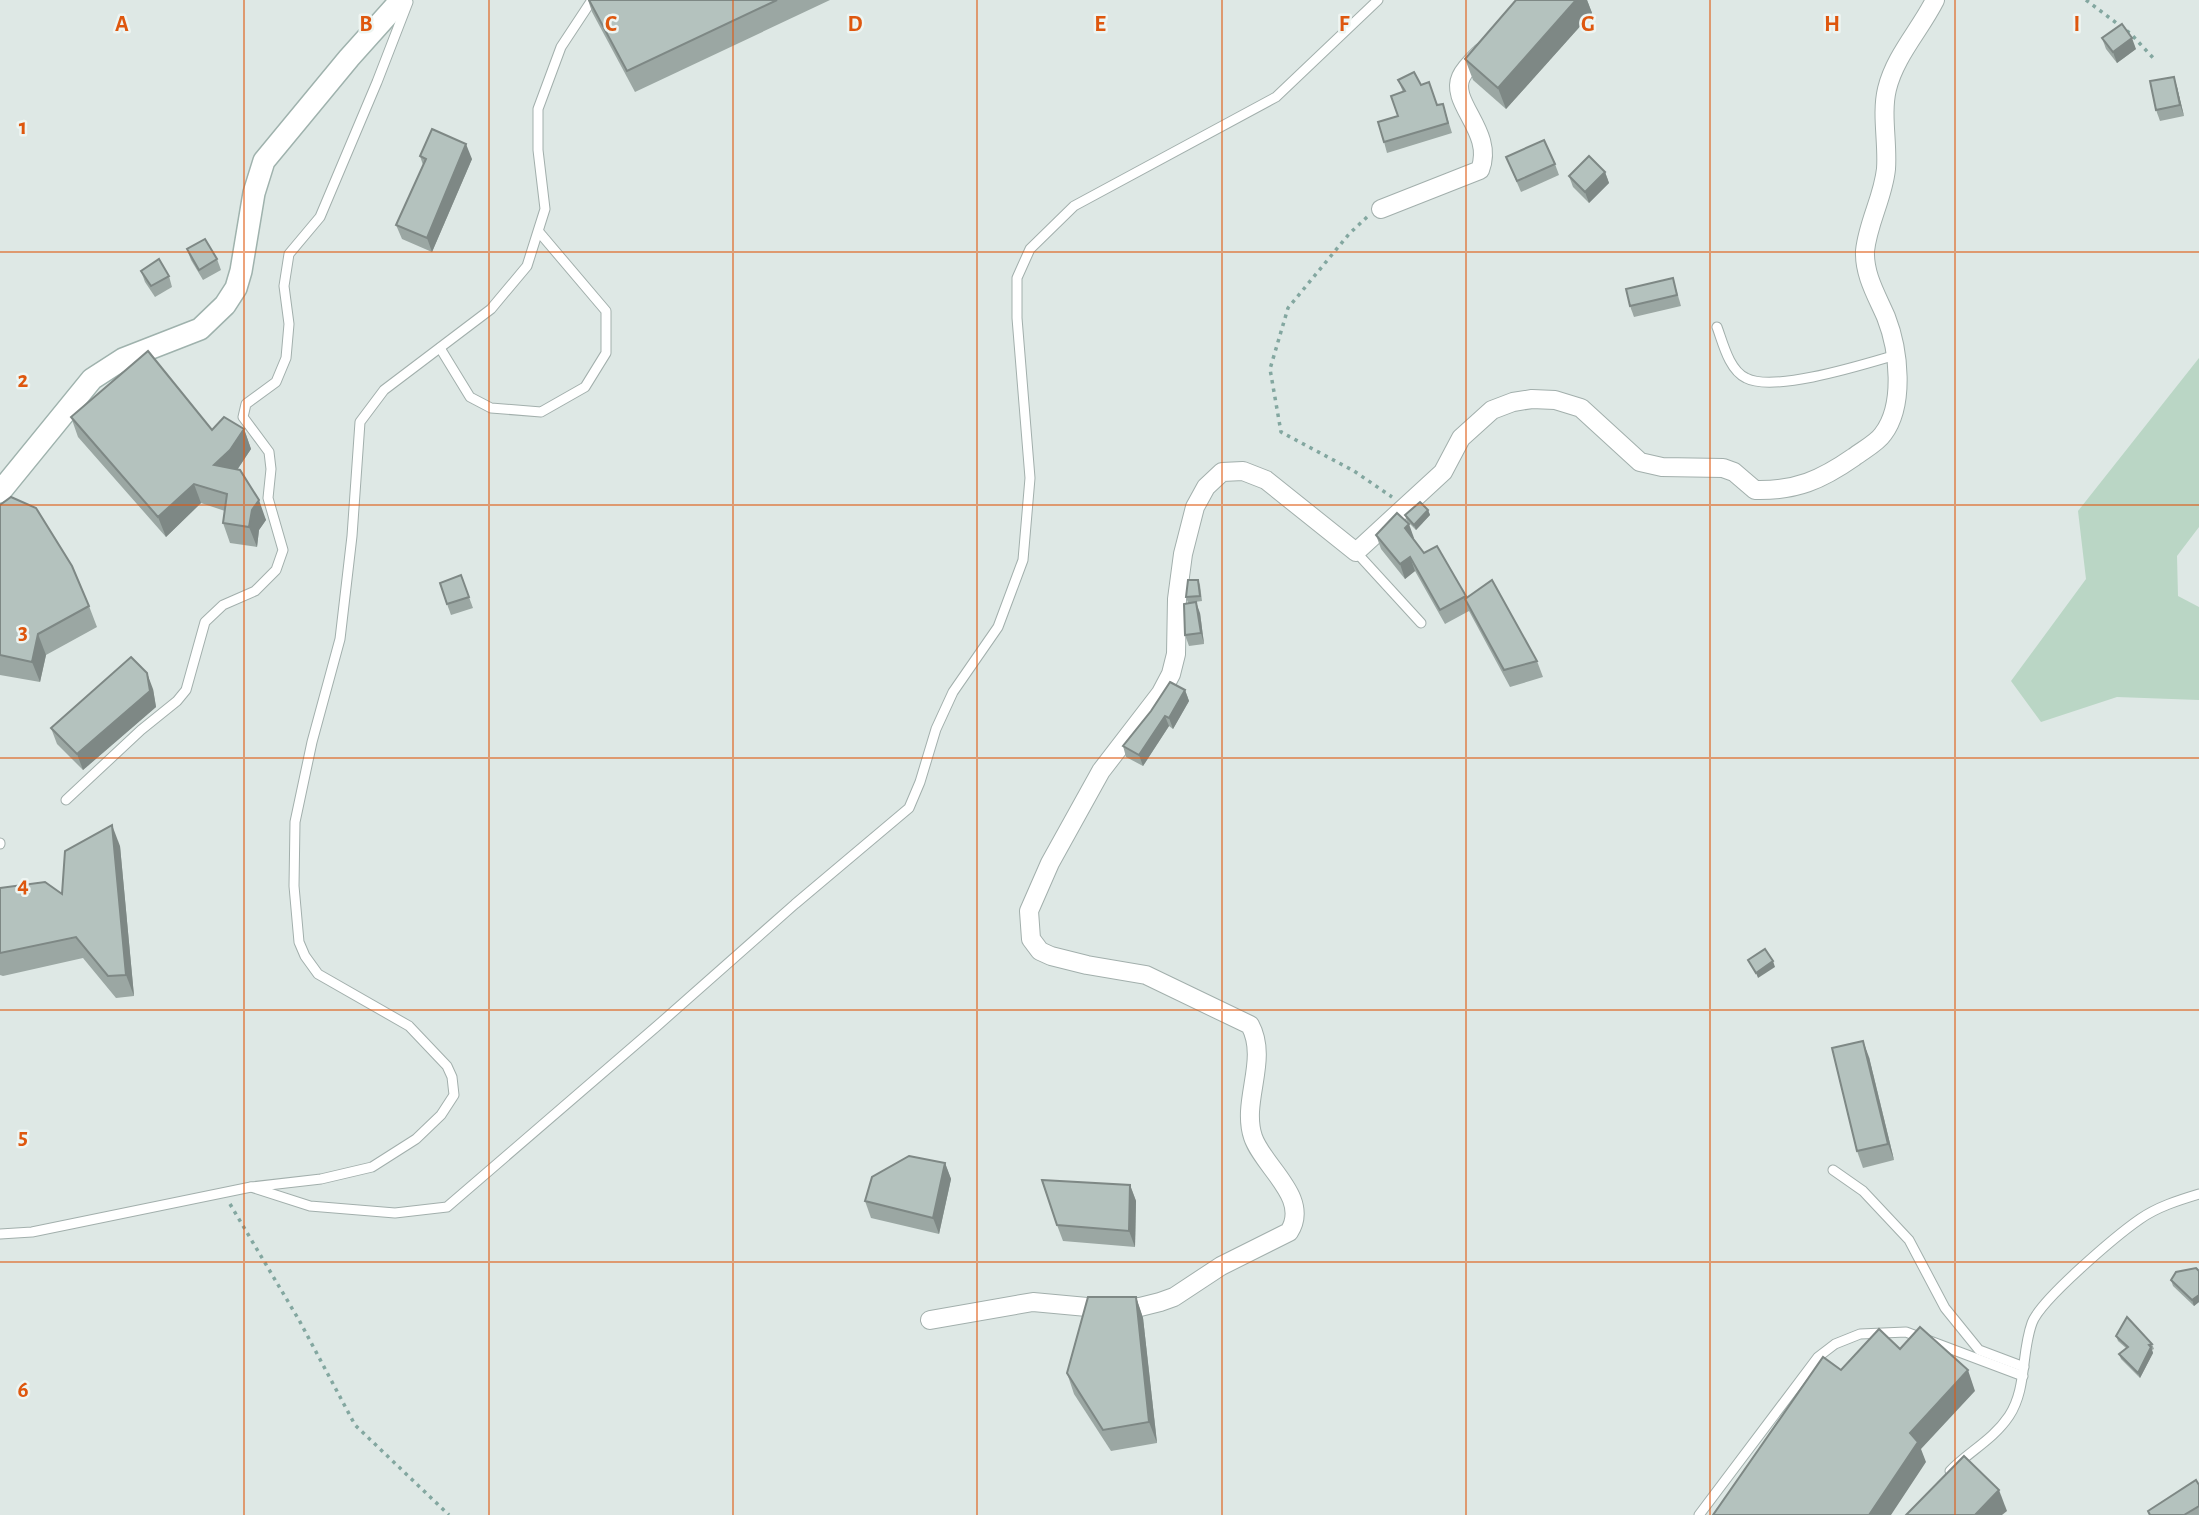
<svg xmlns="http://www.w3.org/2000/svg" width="2199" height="1515" font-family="'Alegreya Sans',sans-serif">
	<rect width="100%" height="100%" fill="#dee8e5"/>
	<path fill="#bad6c5" d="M2199,358V527L2177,556L2178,596L2199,607V700L2117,697L2041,722L2011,681L2086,579L2078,511Z"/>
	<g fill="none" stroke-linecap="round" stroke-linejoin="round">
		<defs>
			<g id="lane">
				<path d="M1717,327C1723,343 1729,370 1746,378C1774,393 1865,364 1896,355"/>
				<path d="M440,348L470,397L491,408L541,412L585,387L606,353V311L539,232"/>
				<path d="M1356,552L1421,623"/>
				<path d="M66,800L141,730L177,701L186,690L205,622L223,605L255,591L276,570L283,550L268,498L271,469L269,452L243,417L246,404L276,382L286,358L289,324L284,286L289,254L320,217L377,82L408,2"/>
				<path d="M0,843V844"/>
				<path d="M1833,1170L1863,1191L1909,1240L1945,1308L1979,1350L2024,1367"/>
				<path d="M251,1187L310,1206L395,1213L447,1207L657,1026L795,904L909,808L920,782L936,729L953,692L998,627L1023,560L1030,478L1017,318V278L1030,249L1074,206L1276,97L1378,0"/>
				<path d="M0,1234L32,1232L251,1187L321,1179L372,1167L416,1139L441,1115L454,1095L452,1077L447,1066L409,1026L318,974L305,956L299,942L294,886L295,822L312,742L340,639L352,536L360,422L384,390L491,309L527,266L545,209L538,150V109L561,47L592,0"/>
				<path d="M1950,1471C1968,1452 1993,1440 2009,1416C2027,1389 2021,1353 2032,1323C2040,1300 2117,1235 2140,1219C2157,1207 2179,1200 2199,1194"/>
				<path d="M1699,1515L1818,1357L1835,1344L1860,1334L1906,1332L2023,1376"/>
			</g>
			<g id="street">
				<path d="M1381,209L1480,170C1495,132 1449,103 1461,77C1465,68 1475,59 1482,52"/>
				<path d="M930,1320L1033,1302L1087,1307H1140L1160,1302L1174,1297L1221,1266L1289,1232C1311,1198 1263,1167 1253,1137C1241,1101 1269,1060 1250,1025L1146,975L1087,965L1051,956L1040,951L1031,939L1029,911L1050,863L1101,771L1161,693L1171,674L1176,654L1177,599L1183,554L1195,507L1206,487L1222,472L1243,471L1266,480L1356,552L1443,472L1461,438L1492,410L1513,402L1532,399L1555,400L1581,408L1640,462L1662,467L1723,468L1734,472L1755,490C1796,491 1821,480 1854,457C1863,450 1877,443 1883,434C1905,405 1899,350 1886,317C1877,296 1864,275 1865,251C1868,222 1883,198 1886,169C1888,143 1881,114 1887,89C1895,56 1920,30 1935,0"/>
			</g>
			<path id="secondary" d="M0,492L92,379L123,359L200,329L225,305L236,288L241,271L254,193L264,161L349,58L401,0"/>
		</defs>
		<use href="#lane" stroke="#a2afac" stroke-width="11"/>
		<use href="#street" stroke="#a2afac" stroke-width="20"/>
		<use href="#secondary" stroke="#9fb2ad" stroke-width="24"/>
		<g stroke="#83a7a0" stroke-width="3.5" stroke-dasharray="3.5 5" stroke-linecap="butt">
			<path d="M2086,0L2131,34L2156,61"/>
			<path d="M1367,217L1349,234L1288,308L1270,369L1281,432L1354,471L1392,497"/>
			<path d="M230,1204L299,1320L355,1425L449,1515"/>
		</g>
		<use href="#lane" stroke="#fff" stroke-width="9"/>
		<use href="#street" stroke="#fff" stroke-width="18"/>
		<use href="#secondary" stroke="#fff" stroke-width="21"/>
	</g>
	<g fill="#9ba7a3">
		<path d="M588,0H830L635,92L592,12Z"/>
		<path d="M1516,0H1587L1592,13L1506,109L1473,80L1465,59Z"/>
		<path d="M2102,38L2136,49L2117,63L2106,49Z"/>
		<path d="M1398,80L1421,85L1437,105L1443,104L1452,133L1387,153L1384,142L1398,116L1403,92Z"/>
		<path d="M2177,87L2184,116L2160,121L2156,110Z"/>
		<path d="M420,156L472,159L432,252L402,239L396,225L423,165Z"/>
		<path d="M1506,157L1555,164L1559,175L1521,192Z"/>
		<path d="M1605,172L1609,183L1589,203L1573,187L1569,176Z"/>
		<path d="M187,249L217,259L221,270L203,280L191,260Z"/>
		<path d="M141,271L169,276L172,287L155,297L145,282Z"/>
		<path d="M1673,278L1681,306L1634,317L1630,306Z"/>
		<path d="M71,417L212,430L244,429L251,449L237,470L266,520L259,530L257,547L230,543L223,523L225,511L201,503L166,537L78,437Z"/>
		<path d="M0,505L89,606L97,627L46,655L40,682L0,675Z"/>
		<path d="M1428,510L1430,515L1416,530L1407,521L1405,515Z"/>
		<path d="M1376,535L1414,538L1413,539L1424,553L1437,546L1467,598L1537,661L1543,677L1510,687L1469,611L1445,624L1415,571L1405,579L1381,549Z"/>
		<path d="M1198,580L1200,585L1202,601L1188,603L1186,597Z"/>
		<path d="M469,597L473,608L451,615L447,604Z"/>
		<path d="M1200,613L1204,644L1189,646L1185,635Z"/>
		<path d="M153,689L156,707L83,770L57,744L51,728Z"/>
		<path d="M1185,690L1189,701L1173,729L1169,726L1143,766L1126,757L1123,746Z"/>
		<path d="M120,846L134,996L116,998L83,958L3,976L0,975V888L62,894Z"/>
		<path d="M1869,1057L1894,1160L1863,1168L1857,1151Z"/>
		<path d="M945,1163L951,1179L939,1234L871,1218L865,1201Z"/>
		<path d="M1130,1185L1136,1201L1135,1247L1063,1241L1057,1225Z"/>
		<path d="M2199,1271V1302L2194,1306L2173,1286L2171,1280Z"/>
		<path d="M1136,1297L1143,1318L1157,1443L1111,1451L1074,1394L1067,1373Z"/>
		<path d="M2116,1336L2152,1344L2154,1349L2152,1350L2153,1353L2140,1378L2121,1359L2119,1354L2126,1348L2118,1341Z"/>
		<path d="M2199,1485V1515H2149L2148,1511Z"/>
	</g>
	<g fill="#7e8885">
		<path d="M1576,0H1587L1592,13L1506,109L1498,88Z"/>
		<path d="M2132,38L2136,49L2117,63L2113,52Z"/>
		<path d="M2174,77L2177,87L2184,116L2180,105Z"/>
		<path d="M466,144L472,159L432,252L427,238Z"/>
		<path d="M1605,172L1609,183L1589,203L1585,192Z"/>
		<path d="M244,429L251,449L237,470L214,465Z"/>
		<path d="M194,484L201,503L166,537L158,517Z"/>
		<path d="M259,500L266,520L259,530L257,547L249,527L252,510Z"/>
		<path d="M1428,510L1430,515L1416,530L1414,525Z"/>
		<path d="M1409,524L1414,538L1410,542L1405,528Z"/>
		<path d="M1410,557L1415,571L1405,579L1400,564Z"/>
		<path d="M1196,602L1200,613L1204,644L1201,633Z"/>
		<path d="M38,634L46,655L40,682L32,662Z"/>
		<path d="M147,673L153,689L156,707L83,770L77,754Z"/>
		<path d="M1185,690L1189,701L1173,729L1169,718Z"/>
		<path d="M1165,716L1169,726L1143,766L1139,755Z"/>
		<path d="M112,825L120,846L134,996L126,975Z"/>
		<path d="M1773,961L1775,967L1758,978L1756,973Z"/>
		<path d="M1863,1041L1869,1057L1894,1160L1888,1144Z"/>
		<path d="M945,1163L951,1179L939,1234L933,1218Z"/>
		<path d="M1130,1185L1136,1201L1135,1247L1129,1231Z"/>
		<path d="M2199,1295V1302L2194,1306L2192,1300Z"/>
		<path d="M1136,1297L1143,1318L1157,1443L1149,1422Z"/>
		<path d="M2151,1347L2153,1353L2140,1378L2138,1373Z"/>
		<path d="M1968,1370L1975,1391L1921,1449L1926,1462L1891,1515H1869L1910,1433Z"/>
		<path d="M1999,1490L2007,1511L2002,1515H1975Z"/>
	</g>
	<g fill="#b4c2be" stroke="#7e8885" stroke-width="2">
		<path d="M589,0H777L627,71Z"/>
		<path d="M1516,0H1576L1498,88L1465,59Z"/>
		<path d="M2122,24L2132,38L2113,52L2102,38Z"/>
		<path d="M1414,72L1421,85L1429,82L1437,105L1443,104L1448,123L1384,142L1378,122L1398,116L1391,96L1405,91L1398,80Z"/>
		<path d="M2174,77L2180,105L2156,110L2150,81Z"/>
		<path d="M432,129L466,144L427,238L396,225L426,159L420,156Z"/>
		<path d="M1544,140L1555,164L1517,181L1506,157Z"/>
		<path d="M1589,156L1605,172L1585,192L1569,176Z"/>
		<path d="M205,239L217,259L199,270L187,249Z"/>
		<path d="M159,259L169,276L151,286L141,271Z"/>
		<path d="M1673,278L1677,295L1630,306L1626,289Z"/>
		<path d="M148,351L212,430L224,417L244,429L230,450L214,465L240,470L259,500L252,510L249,527L223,523L227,494L194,484L158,517L71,417Z"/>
		<path d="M11,497L36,508L72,566L89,606L38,634L32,662L0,655V505Z"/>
		<path d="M1420,502L1428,510L1414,525L1405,515Z"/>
		<path d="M1397,513L1409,524L1405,528L1424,553L1437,546L1466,596L1440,610L1410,557L1400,564L1376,535Z"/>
		<path d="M461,575L469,597L447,604L440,583Z"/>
		<path d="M1188,580H1198L1200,596L1186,597Z"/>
		<path d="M1492,580L1537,661L1504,670L1465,599Z"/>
		<path d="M1196,602L1201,633L1185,635L1184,604Z"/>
		<path d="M131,657L147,673L150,691L77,754L51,728Z"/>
		<path d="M1170,682L1185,690L1169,718L1165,716L1139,755L1123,746L1151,711Z"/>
		<path d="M112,825L126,975L108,976L76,937L0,953V888L45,882L62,894L65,851Z"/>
		<path d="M1765,949L1773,961L1756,973L1748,960Z"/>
		<path d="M1863,1041L1888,1144L1857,1151L1832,1048Z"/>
		<path d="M909,1156L945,1163L933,1218L865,1201L872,1177Z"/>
		<path d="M1042,1180L1130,1185L1129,1231L1057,1225Z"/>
		<path d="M2196,1268L2199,1271V1295L2192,1300L2171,1280L2176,1272Z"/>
		<path d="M1088,1297H1136L1149,1422L1103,1430L1067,1373Z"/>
		<path d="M2127,1317L2152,1344L2149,1345L2151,1347L2138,1373L2119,1354L2128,1347L2116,1336Z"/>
		<path d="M1920,1327L1968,1370L1910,1433L1918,1442L1869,1515H1713L1823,1357L1841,1370L1879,1329L1900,1349Z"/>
		<path d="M1964,1456L1999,1490L1975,1515H1906Z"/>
		<path d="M2196,1480L2199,1485V1506L2184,1515H2150L2148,1511Z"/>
	</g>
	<path fill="none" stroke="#de570e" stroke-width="2" stroke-opacity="0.55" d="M244,0V1515M489,0V1515M733,0V1515M977,0V1515M1222,0V1515M1466,0V1515M1710,0V1515M1955,0V1515M0,252H2199M0,505H2199M0,758H2199M0,1010H2199M0,1262H2199"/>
	<g font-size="23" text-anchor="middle" font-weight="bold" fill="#de570e" stroke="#eef5f2" stroke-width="5" stroke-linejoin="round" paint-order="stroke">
		<text x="122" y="31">A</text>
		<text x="366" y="31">B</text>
		<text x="611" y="31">C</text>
		<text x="855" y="31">D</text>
		<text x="1100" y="31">E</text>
		<text x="1344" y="31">F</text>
		<text x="1588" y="31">G</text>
		<text x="1832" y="31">H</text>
		<text x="2077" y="31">I</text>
		<text x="23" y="134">1</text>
		<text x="23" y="387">2</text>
		<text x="23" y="639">3</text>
		<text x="23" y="892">4</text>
		<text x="23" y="1144">5</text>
		<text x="23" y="1397">6</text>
	</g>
</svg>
